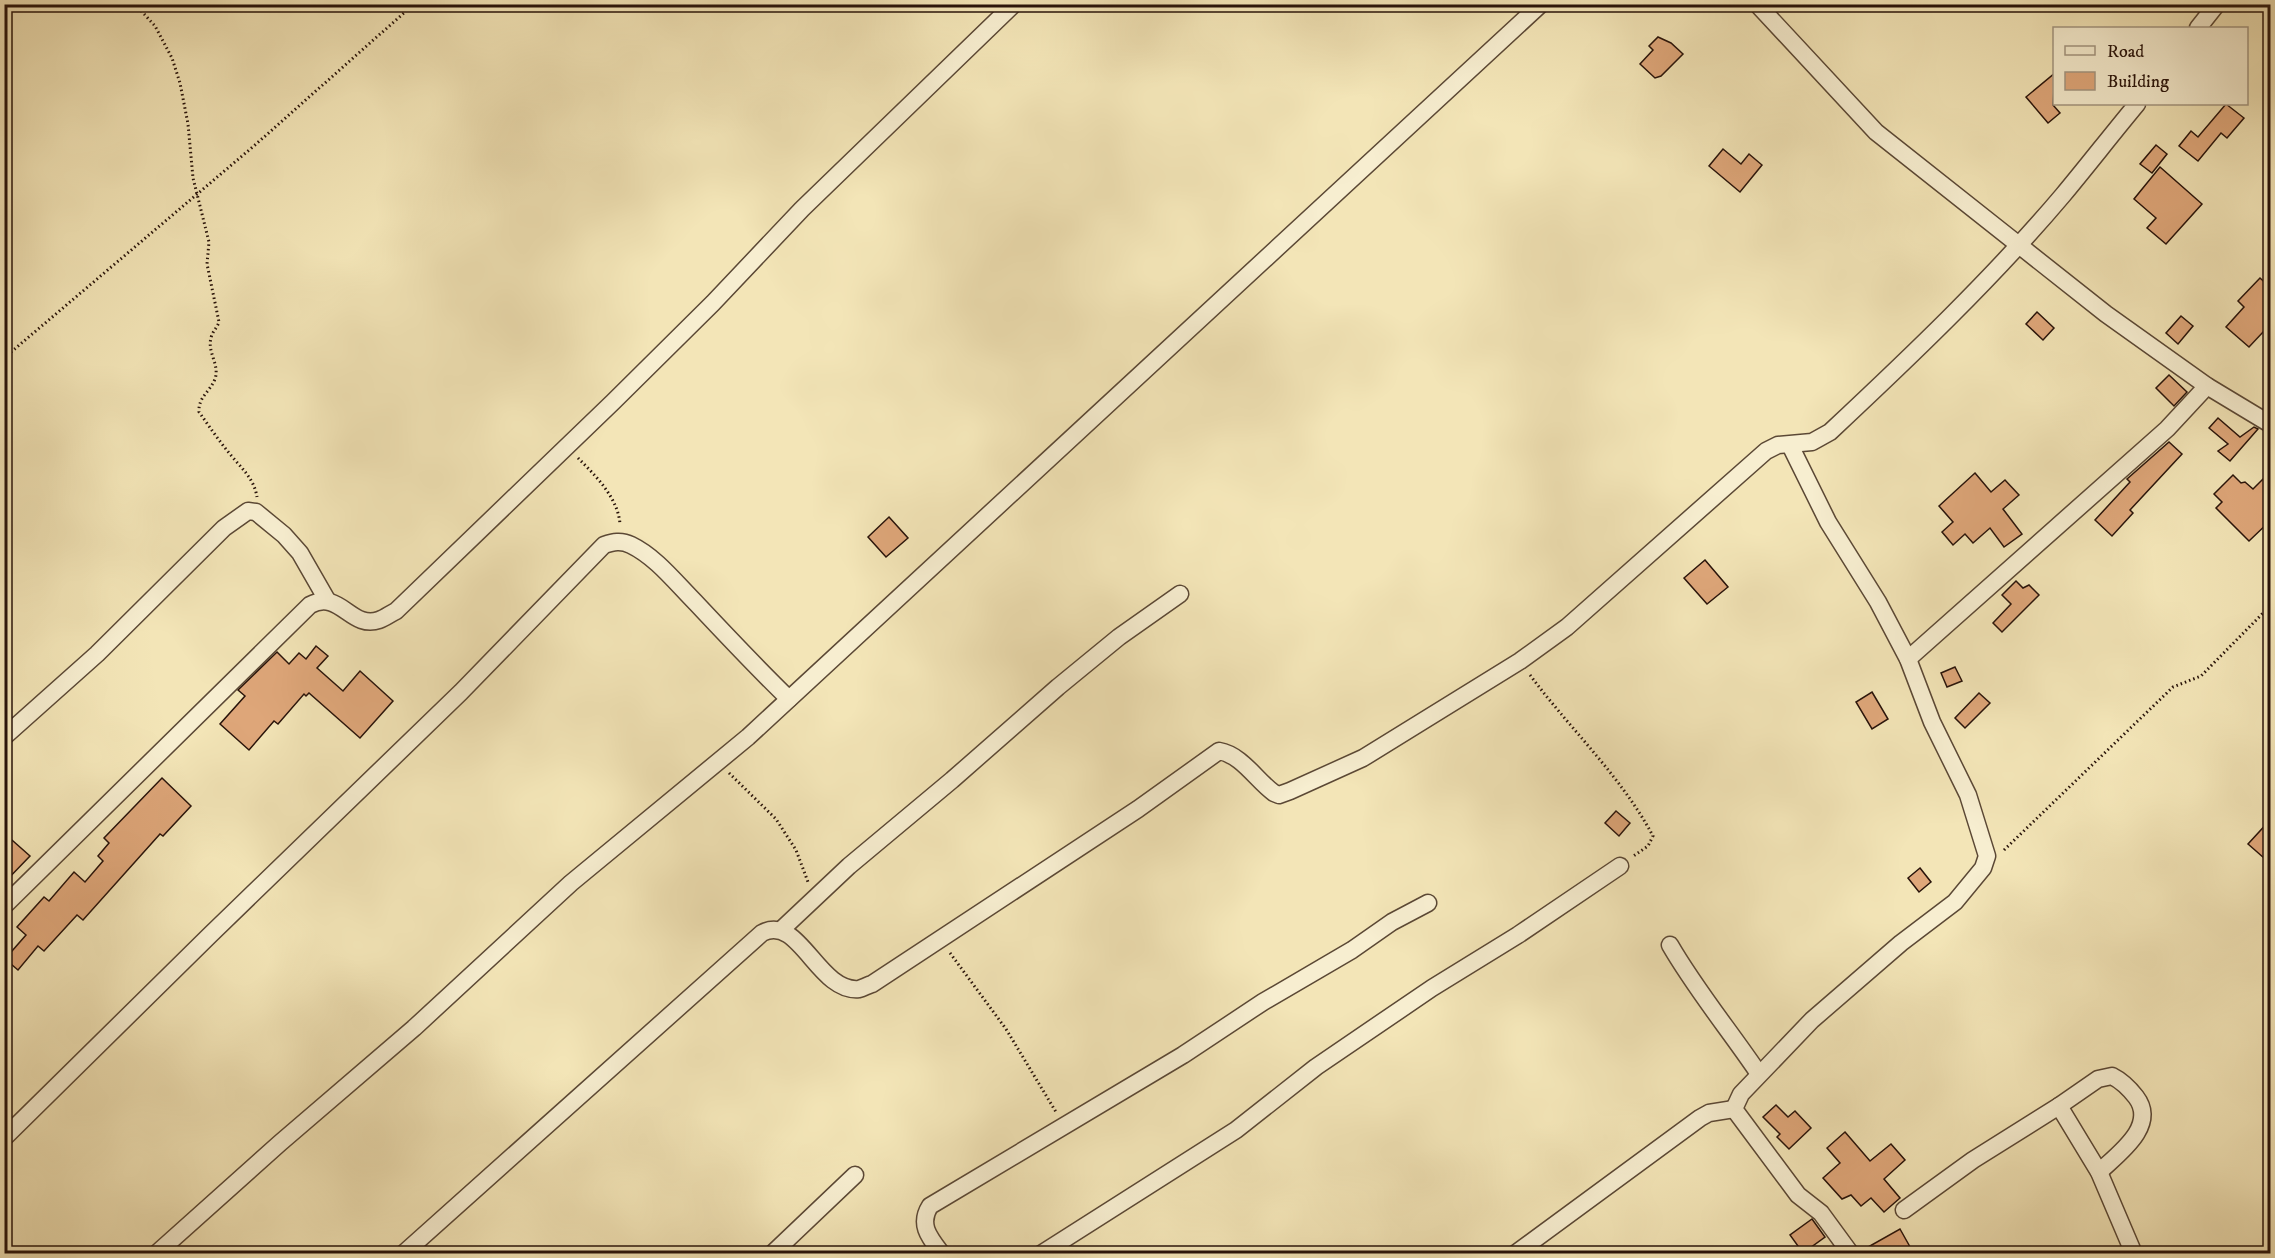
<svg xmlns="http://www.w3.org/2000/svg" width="2275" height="1258" font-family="'IM FELL DW Pica',serif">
	<rect width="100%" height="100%" fill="#f3e5b7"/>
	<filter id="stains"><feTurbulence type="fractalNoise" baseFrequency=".00333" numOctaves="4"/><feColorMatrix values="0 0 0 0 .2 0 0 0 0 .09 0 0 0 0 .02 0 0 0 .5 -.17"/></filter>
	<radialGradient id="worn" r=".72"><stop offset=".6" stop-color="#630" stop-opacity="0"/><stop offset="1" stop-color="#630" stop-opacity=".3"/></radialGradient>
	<g fill="#dfa77a" stroke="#28130a" stroke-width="1.5">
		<path d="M1658,37L1671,43L1683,54L1661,76L1655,78L1640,64L1653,50L1649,46Z"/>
		<path d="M2055,73L2053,105L2060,113L2048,123L2026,97Z"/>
		<path d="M2226,104L2244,118L2227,138L2221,133L2198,161L2179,146L2191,131L2198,137Z"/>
		<path d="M2156,145L2167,154L2152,173L2140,164Z"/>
		<path d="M1723,149L1741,164L1749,154L1762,165L1740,192L1709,166Z"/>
		<path d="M2160,167L2202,204L2166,244L2147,228L2156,218L2134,199Z"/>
		<path d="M2260,278L2271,288V337L2264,331L2249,347L2226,327L2244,307L2238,301Z"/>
		<path d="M2037,312L2054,328L2043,340L2026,324Z"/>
		<path d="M2181,316L2193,326L2178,344L2166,333Z"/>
		<path d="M2169,375L2187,392L2174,406L2156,388Z"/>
		<path d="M2218,418L2240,437L2254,427L2258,429L2230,461L2218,451L2228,444L2209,428Z"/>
		<path d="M2169,442L2182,454L2130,510L2133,513L2112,536L2095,520L2130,482L2127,479Z"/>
		<path d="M1975,473L1991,492L2005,480L2019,495L2003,509L2022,534L2004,547L1990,528L1973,543L1965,534L1953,545L1942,532L1953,522L1939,506Z"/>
		<path d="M2233,475L2241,483L2245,482L2253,489L2263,479L2271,487V520L2249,541L2216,508L2222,502L2214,494Z"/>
		<path d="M889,517L908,538L886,557L868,537Z"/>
		<path d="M1705,560L1728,587L1707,604L1684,578Z"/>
		<path d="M2016,581L2023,588L2029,585L2039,595L2002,632L1993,623L2011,604L2002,595Z"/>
		<path d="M316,646L328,656L317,668L343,691L360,671L393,701L360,738L309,693L306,696L304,694L278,724L274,721L249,750L220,724L245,696L238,690L277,652L289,664L299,653L306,659Z"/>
		<path d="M1955,667L1962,681L1947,687L1941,673Z"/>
		<path d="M1872,692L1888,719L1872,729L1856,702Z"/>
		<path d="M1979,693L1990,703L1965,728L1955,718Z"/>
		<path d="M162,778L191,806L163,836L160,834L83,920L77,915L44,951L38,946L18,970L5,959L26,935L17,927L44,897L49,901L74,872L85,882L103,861L98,856L109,843L104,838Z"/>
		<path d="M1616,811L1630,823L1619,836L1605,823Z"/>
		<path d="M2271,819V850L2264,858L2248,844Z"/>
		<path d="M4,833L30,856L4,883Z"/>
		<path d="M1920,868L1931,882L1919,892L1908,878Z"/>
		<path d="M1776,1105L1788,1117L1795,1111L1811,1128L1789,1149L1777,1137L1780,1134L1763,1117Z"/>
		<path d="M1845,1132L1870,1161L1891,1144L1905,1160L1884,1179L1900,1198L1884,1212L1871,1198L1861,1206L1851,1195L1842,1199L1823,1178L1840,1163L1827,1148Z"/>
		<path d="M1812,1219L1825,1237L1803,1253L1790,1235Z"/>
		<path d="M1900,1229L1914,1254H1861V1251Z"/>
	</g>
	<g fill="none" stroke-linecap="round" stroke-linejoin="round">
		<defs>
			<g id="minor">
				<path d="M1757,4L1876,132L2106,314L2207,386L2270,424"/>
				<path d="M2198,28L2217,4"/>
				<path d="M1790,445L1828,522L1878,602L1908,659L1932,722L1968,795L1987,856L1983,868L1955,902L1901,943L1812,1020L1741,1094L1734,1109L1798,1195L1821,1213L1851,1254"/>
				<path d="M1908,659L2167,429L2207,386"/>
				<path d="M4,737L97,654L224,528L248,511L256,512L284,535L300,553L327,600"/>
				<path d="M4,906L310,605C340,589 351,630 379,620C385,618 390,614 396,611L613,402L713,303L802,209L1014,4"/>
				<path d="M781,930L849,866L952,780L1058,687L1119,637L1180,594"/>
				<path d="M1670,945C1696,990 1730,1031 1759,1074"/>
				<path d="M2059,1106L2098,1079L2112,1076C2122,1081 2129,1088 2136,1097C2158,1126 2118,1154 2099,1172"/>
				<path d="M4,1138L210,935L461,692L604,545C613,542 621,540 631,545C656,557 676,583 696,603C726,635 757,668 789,699"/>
				<path d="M1904,1210L1973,1160L2059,1106L2099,1172L2134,1254"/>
				<path d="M156,1254L280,1143L414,1028L571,883L748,737L1541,4"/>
				<path d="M403,1254L762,933C799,913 818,993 859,989C863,988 868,985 872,984L1138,809L1219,751C1242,755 1256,780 1274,793L1279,795L1290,791L1363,758L1520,661L1567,627L1766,451L1778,445L1812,442L1830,432C1909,358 1993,278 2063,195C2088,165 2112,134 2137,104"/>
				<path d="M772,1254L855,1175"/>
				<path d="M942,1254C930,1238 918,1225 930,1206L1183,1055L1263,1002L1352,950L1392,922L1428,903"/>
				<path d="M1041,1254L1236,1130L1316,1067L1432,988L1518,935L1620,866"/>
				<path d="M1515,1254L1700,1118L1709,1113L1734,1109"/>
			</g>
		</defs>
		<use href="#minor" stroke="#5b4835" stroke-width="19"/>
		<g stroke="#28130a" stroke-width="3" stroke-dasharray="1.5 3" stroke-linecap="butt">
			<path d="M135,4L155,26L172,58L180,83L188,124L193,178L209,242L207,264L219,322C217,328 212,332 211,338C207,352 220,365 215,379C210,392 198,397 199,412C209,426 219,441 230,454C241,468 254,478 257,497"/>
			<path d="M4,358L255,145L414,4"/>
			<path d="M578,458C596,476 618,498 620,524"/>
			<path d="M1530,675C1570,729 1621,776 1653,836L1648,846L1632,857"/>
			<path d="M729,773L776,819L796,850L808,882"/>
			<path d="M2004,850L2173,687L2201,676L2270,606"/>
			<path d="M950,953L1006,1029L1056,1112"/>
		</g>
		<use href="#minor" stroke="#f7eed0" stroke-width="16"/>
	</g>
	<rect width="2275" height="1258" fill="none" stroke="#f3e5b7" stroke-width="24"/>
	<rect x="6" y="6" width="2263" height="1246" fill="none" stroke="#28130a" stroke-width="3"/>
	<rect x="12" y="12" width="2251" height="1234" fill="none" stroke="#28130a" stroke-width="1.5"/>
	<rect x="2053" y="27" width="195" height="78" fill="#f7eed0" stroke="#a49681" stroke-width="1.5"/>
	<rect x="2065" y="46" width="30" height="9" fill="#f7eed0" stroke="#a49681" stroke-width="1.5"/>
	<text x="2107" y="57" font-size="18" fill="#28130a">Road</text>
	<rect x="2065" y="72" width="30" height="18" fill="#dfa77a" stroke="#a49681" stroke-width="1.5"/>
	<text x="2107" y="87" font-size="18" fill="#28130a">Building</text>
	<rect width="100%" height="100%" filter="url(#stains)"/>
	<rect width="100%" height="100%" fill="url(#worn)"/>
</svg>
